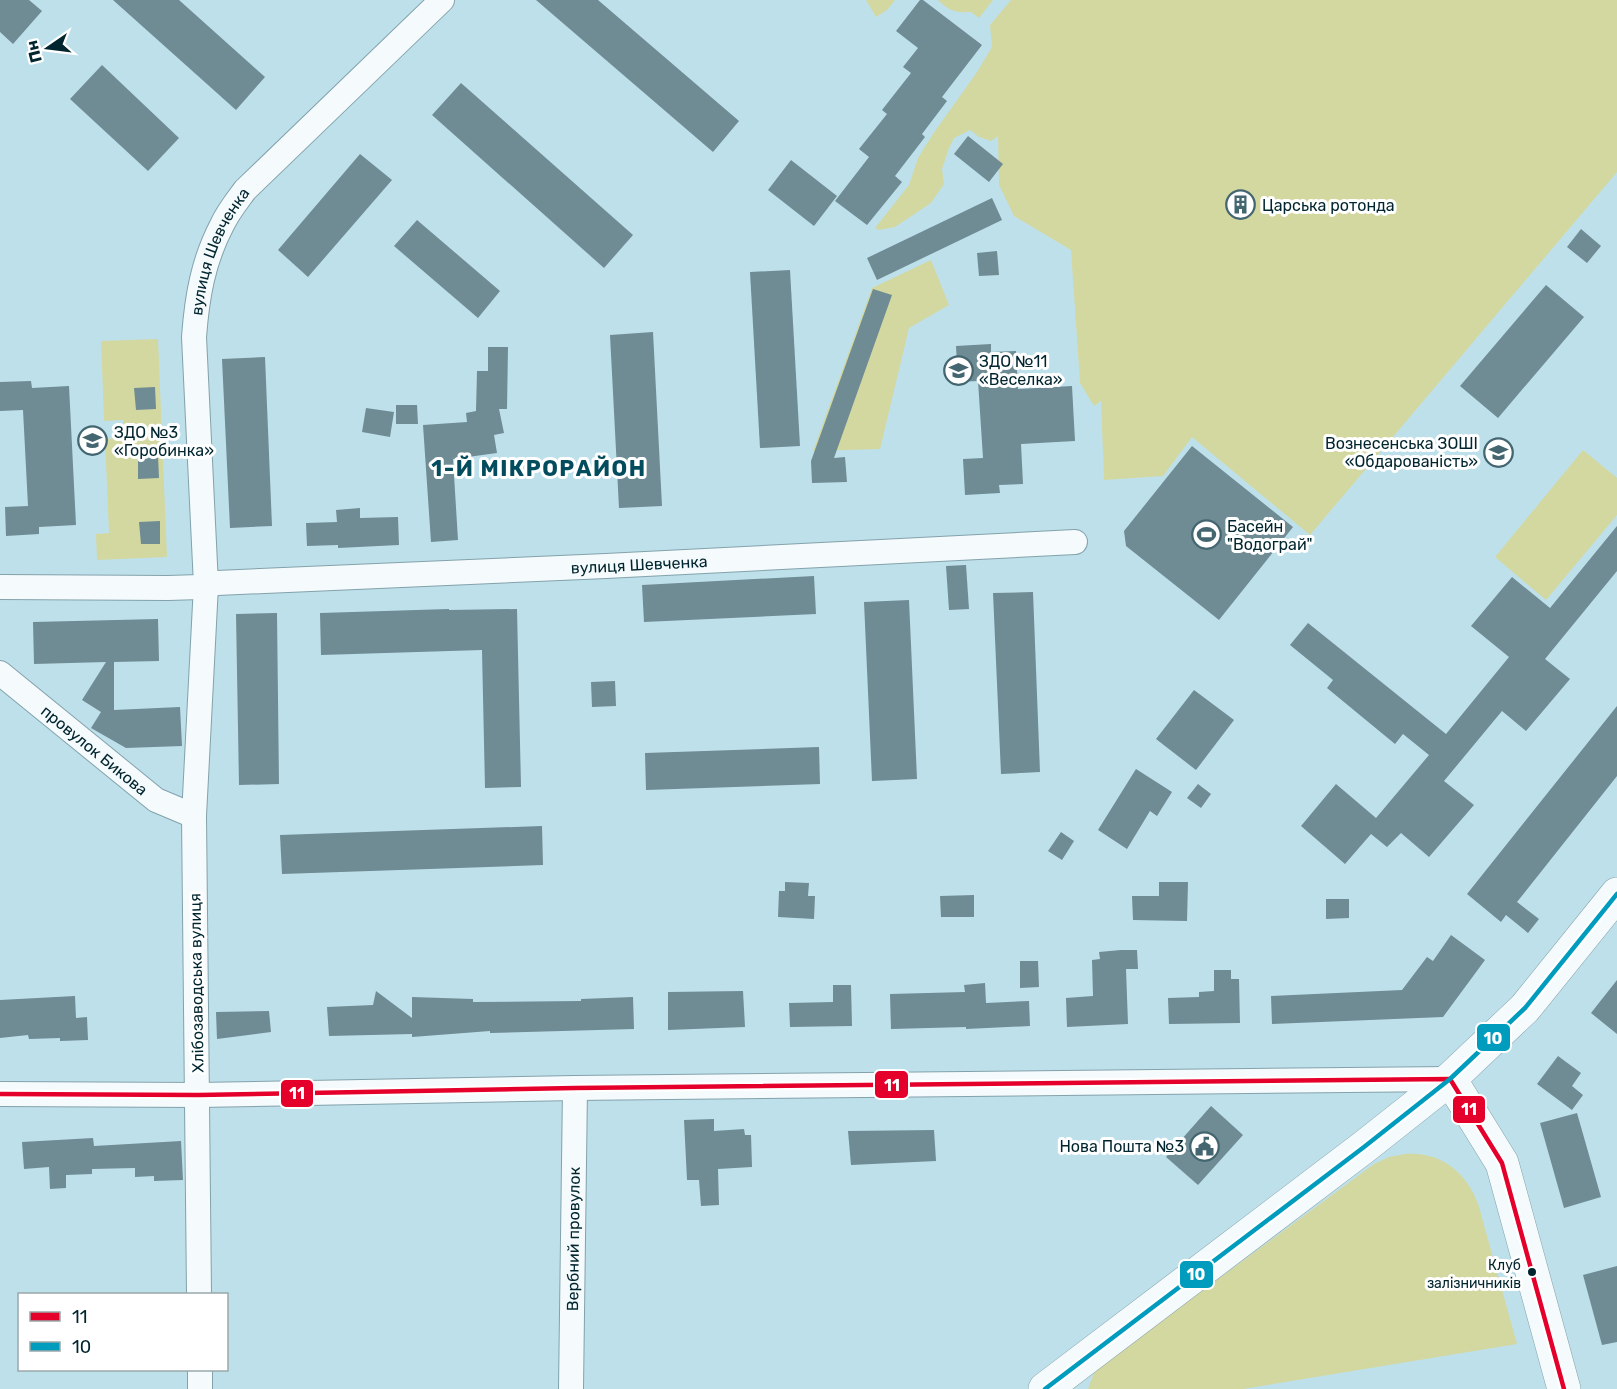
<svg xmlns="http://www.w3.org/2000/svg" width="1617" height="1389" font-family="Rubik,sans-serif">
	<rect width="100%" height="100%" fill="#bee0eb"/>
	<g fill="#d3d8a0">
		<path d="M866,0H895L887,10L876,17Z"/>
		<path d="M938,0H993L979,18L971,12C956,13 949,11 938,0Z"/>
		<path d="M1011,0H1617V172L1310,535L1192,437L1163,476L1104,480L1101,401L1094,406L1080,383L1071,250L1014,216L999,185L998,136L991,141L979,137L970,130L954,138L949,148L942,169L944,184L931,203L895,227L879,230L875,228L909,185L918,158L933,134L977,72L992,47L990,25Z"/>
		<path d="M931,260L949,305L909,328L880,449L813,451L872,288Z"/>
		<path d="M158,339L167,557L97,560L96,534L109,533L105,439L124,438L123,420L104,421L101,341Z"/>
		<path d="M1583,450L1617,478V515L1546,600L1495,557Z"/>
		<path d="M1405,1154C1441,1151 1468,1173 1479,1207L1517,1344L1243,1389H1088L1095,1370L1374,1164L1389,1157Z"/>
	</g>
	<g fill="#6f8b94">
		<path d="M0,0H29L42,11L13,44L0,32Z"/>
		<path d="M113,0H179L265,77L236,110Z"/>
		<path d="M536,0H598L739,121L713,152Z"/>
		<path d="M920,0H923L982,45L942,97L947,101L922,134L925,137L895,176L902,182L867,225L835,201L869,157L859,149L887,114L882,110L911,73L903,67L918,48L896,31Z"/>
		<path d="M102,65L179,138L148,171L70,99Z"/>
		<path d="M461,83L633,235L604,268L432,115Z"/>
		<path d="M968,136L1003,164L989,182L954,154Z"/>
		<path d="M360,154L392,180L308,277L278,250Z"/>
		<path d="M791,160L837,196L814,226L768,190Z"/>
		<circle cx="1241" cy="205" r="13"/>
		<path d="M992,198L1002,220L877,280L867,258Z"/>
		<path d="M417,220L500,291L478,318L394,246Z"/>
		<path d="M1581,229L1601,246L1587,263L1567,247Z"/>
		<path d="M997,251L999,275L979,276L977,253Z"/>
		<path d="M790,270L800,446L760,448L750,272Z"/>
		<path d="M1546,285L1584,317L1498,418L1460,386Z"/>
		<path d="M873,289L892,295L834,458L845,457L847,482L812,483L811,461Z"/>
		<path d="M653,332L662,506L619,508L610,335Z"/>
		<path d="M991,344V352L1016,351L1018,389L1072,386L1075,441L1021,444L1023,484L999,485L1000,493L965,495L963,459L983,458L978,381L958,382L956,346Z"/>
		<path d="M488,347H508L507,409H499L504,433L494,435L497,453L453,459L458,540L431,542L423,425L467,422L466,413L476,411L477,371H488Z"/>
		<path d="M265,357L272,526L230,528L222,359Z"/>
		<path d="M31,381L32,388L69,386L76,525L39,527V534L6,536L5,507L28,506L23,410L0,411V382Z"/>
		<path d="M155,387L156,409L136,410L134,388Z"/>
		<path d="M396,405H417L418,424H396Z"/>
		<path d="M366,408L394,412L390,437L362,432Z"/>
		<path d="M1192,446L1293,527L1219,620L1126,546L1124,531Z"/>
		<path d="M158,456L159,478L138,479V457Z"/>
		<path d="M360,508V518L398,517L399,545L338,548V545L307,546L306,523L337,522L336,510Z"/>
		<path d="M160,521V544H141L139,522Z"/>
		<path d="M1617,526V571L1545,659L1570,679L1526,731L1502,711L1444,781L1474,805L1429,857L1401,833L1387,847L1371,834L1345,864L1301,826L1336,784L1376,818L1429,755L1403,734L1395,744L1327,688L1333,680L1290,645L1308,623L1446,734L1509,657L1471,626L1512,577L1550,608Z"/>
		<path d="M966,565L969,609L949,610L946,566Z"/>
		<path d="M814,576L816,614L644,622L642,585Z"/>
		<path d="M1033,592L1040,772L1001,774L993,593Z"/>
		<path d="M909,600L917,779L872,781L864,602Z"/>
		<path d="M449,609V610L517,609L521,787L485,788L482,650L321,655L320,613Z"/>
		<path d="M277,613L279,784L239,785L236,614Z"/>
		<path d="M158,619L159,661L114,662V710L180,707L182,746L126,748L91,728L101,712L82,700L106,662L34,664L33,622Z"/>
		<path d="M615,681L616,706L592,707L591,682Z"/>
		<path d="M1194,690L1234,720L1196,770L1156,739Z"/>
		<path d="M1617,706V776L1517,902L1539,919L1528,933L1506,915L1501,922L1467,894Z"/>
		<path d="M819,747L820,784L646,790L645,753Z"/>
		<path d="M1136,769L1172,792L1157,816L1150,811L1127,849L1098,830Z"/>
		<path d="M1198,784L1211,794L1201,808L1187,798Z"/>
		<path d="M542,826L543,865L282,874L280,835Z"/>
		<path d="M1061,832L1074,841L1062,860L1048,851Z"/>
		<path d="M785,882L809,883L808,896H815L814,919L778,917L779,891H785Z"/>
		<path d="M1159,882H1188L1187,921L1133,920L1132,896H1159Z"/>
		<path d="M974,895V917H941L940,896Z"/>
		<path d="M1326,899H1349V918L1326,919Z"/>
		<path d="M1451,935L1485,960L1443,1017L1272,1024L1271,996L1402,990L1427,957L1433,961Z"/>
		<path d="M1121,950H1137L1138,969H1126L1128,1024L1067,1027L1066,998L1093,996L1092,960L1100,959L1099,952Z"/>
		<path d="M1020,961H1038L1039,987L1020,988Z"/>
		<path d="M1214,970H1231V979H1239L1240,1023L1169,1024L1168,998L1199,997V992L1214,991Z"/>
		<path d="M1617,980V1034L1591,1013Z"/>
		<path d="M985,983L986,1003L1029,1001L1030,1026L966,1029V1027L891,1029L890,994L965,992L964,985Z"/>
		<path d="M833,985H851L852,1026L790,1027L789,1003L833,1002Z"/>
		<path d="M376,991L412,1018V997L473,999V1002L581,1001V999L633,997L634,1029L490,1033V1031L412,1037V1034L329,1036L327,1007L373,1005Z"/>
		<path d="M743,991L745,1027L668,1030V992Z"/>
		<path d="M75,996L76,1018L87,1017L88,1040L60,1041V1038L29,1039L28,1035L0,1038V1000Z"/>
		<path d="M269,1011L271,1032L217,1039L216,1012Z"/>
		<path d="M1558,1056L1581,1073L1572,1086L1583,1095L1572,1110L1537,1084Z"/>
		<path d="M1211,1106L1243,1135L1198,1185L1166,1157Z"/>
		<path d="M1577,1113L1601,1197L1564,1208L1540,1123Z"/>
		<path d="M714,1119V1131L744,1129L745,1135H751L752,1167L718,1169L719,1205L701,1206L699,1180H687L684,1120Z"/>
		<path d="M934,1130L936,1161L851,1165L848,1131Z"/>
		<path d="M93,1138L94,1146L181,1141L183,1180L154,1181V1176L135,1177V1168L92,1169V1174L66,1175V1188L50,1189L49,1167L24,1169L22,1142Z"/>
		<path d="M1617,1266V1342L1602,1345L1583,1275Z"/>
	</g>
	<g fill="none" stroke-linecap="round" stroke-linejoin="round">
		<defs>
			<g id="minor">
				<path id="s1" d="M0,587L168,588L200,587L217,583L606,566L1075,542"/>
				<path id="s2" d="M0,673L156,800L194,816"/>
				<path d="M0,1094L198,1095L575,1088L1450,1079"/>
				<path id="s3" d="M199,1294L194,816L206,585L194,337C197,297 203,261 222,225C228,212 237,201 245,190L442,0"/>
				<path d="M200,1370V1389"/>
				<path id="s4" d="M571,1389L575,1088"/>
			</g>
			<g id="secondary">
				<path d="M1450,1079L1502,1163L1564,1389"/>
				<path d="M1045,1389L1364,1147L1450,1079L1525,1008L1617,894"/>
			</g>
		</defs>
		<use href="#minor" stroke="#83a2ab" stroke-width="26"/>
		<use href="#secondary" stroke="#83a2ab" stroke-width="34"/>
		<use href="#minor" stroke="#f5fafc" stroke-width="24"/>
		<use href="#secondary" stroke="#f5fafc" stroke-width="33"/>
		<defs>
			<path id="bus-1" d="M0,1094L198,1095L575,1088L1450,1079L1502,1163L1564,1389"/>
			<path id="bus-2" d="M1045,1389L1364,1147L1450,1079L1525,1008L1617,894"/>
		</defs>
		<use href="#bus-1" stroke="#fff" stroke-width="9"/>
		<use href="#bus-2" stroke="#fff" stroke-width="9"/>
		<use href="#bus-1" stroke="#e4002b" stroke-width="4.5"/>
		<use href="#bus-2" stroke="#009cbe" stroke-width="4.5"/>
	</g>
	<defs>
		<symbol id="building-ring" viewBox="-11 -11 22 22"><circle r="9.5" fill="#fff" stroke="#436670" stroke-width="1.5"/><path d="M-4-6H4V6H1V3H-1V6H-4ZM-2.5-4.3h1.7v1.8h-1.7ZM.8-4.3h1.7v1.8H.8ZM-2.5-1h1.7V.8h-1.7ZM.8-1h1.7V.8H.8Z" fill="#436670"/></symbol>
		<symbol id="school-ring" viewBox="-11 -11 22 22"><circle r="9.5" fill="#fff" stroke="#436670" stroke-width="1.5"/><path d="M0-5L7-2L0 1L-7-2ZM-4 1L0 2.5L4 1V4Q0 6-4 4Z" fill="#436670"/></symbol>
		<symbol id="stadium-ring" viewBox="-11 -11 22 22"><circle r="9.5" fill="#fff" stroke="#436670" stroke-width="1.5"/><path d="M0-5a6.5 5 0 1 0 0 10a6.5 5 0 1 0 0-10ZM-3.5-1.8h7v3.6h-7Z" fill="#436670"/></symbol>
		<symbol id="civic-ring" viewBox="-11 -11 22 22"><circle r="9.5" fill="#fff" stroke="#436670" stroke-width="1.5"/><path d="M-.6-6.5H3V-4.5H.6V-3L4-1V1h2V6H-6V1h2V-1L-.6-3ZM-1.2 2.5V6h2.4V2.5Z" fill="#436670"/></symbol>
	</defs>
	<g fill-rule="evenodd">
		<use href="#building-ring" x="1224" y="188" width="33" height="33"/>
		<use href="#school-ring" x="942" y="354" width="33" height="33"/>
		<use href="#school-ring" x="76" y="424" width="33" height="33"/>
		<use href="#school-ring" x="1482" y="436" width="33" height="33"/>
		<use href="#stadium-ring" x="1190" y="518" width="33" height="33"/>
		<use href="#civic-ring" x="1188" y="1130" width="33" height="33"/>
	</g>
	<circle fill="#01252e" stroke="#fff" stroke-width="2" cx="1532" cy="1272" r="5"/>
	<g text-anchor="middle" stroke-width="6" stroke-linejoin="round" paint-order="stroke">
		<g font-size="14" fill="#01252e" stroke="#fff" text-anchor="end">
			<text x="1521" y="1270">Клуб<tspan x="1521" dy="18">залізничників</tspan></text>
		</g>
		<g font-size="16" fill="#01252e" stroke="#fff" text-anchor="start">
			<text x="1262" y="211">Царська ротонда</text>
			<text x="979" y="367">ЗДО №11<tspan x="979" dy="18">«Веселка»</tspan></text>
			<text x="114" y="438">ЗДО №3<tspan x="114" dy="18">«Горобинка»</tspan></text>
			<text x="1478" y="449" text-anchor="end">Вознесенська ЗОШІ<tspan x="1478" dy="18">«Обдарованість»</tspan></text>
			<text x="1227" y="532">Басейн<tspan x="1227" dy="18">"Водограй"</tspan></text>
			<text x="1184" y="1152" text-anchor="end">Нова Пошта №3</text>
		</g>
		<g font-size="16" fill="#01252e" stroke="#fff">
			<text dy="6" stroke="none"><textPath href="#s3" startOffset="1048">вулиця Шевченка</textPath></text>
			<text dy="6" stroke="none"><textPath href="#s1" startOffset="640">вулиця Шевченка</textPath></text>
			<text dy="6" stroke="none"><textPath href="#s2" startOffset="122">провулок Бикова</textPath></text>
			<text transform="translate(196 983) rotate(-91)" y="6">Хлібозаводська вулиця</text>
			<text dy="6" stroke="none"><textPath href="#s4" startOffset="150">Вербний провулок</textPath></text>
		</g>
		<g font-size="22" font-weight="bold" letter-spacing="1.5" fill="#034c5d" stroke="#fff">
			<text x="539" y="476">1-Й МІКРОРАЙОН</text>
		</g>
	</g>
	<g stroke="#fff" stroke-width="2">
		<rect x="1476" y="1023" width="35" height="29" rx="6" fill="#009cbe"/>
		<rect x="874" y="1070" width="35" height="29" rx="6" fill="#e4002b"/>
		<rect x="280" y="1079" width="34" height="29" rx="6" fill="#e4002b"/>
		<rect x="1452" y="1095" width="34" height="29" rx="6" fill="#e4002b"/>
		<rect x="1179" y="1260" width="35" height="29" rx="6" fill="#009cbe"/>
	</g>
	<g font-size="16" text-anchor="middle" font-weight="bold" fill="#fff">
		<text x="1493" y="1044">10</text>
		<text x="892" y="1091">11</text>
		<text x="297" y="1099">11</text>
		<text x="1469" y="1115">11</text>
		<text x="1196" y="1280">10</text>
	</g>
	<rect x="18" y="1293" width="210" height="78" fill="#ffffff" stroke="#99a8ab" stroke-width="1.5"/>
	<rect x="30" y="1312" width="30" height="9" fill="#e4002b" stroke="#99a8ab" stroke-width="1.5"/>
	<text x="72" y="1323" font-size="18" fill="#01252e">11</text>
	<rect x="30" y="1342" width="30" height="9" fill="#009cbe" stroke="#99a8ab" stroke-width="1.5"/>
	<text x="72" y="1353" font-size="18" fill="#01252e">10</text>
	<g transform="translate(48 48) rotate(256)" stroke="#ffffff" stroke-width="4.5" paint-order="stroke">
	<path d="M0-4.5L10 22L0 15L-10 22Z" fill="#01252e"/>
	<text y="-9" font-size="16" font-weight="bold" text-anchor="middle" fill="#01252e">Пн</text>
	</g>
</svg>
